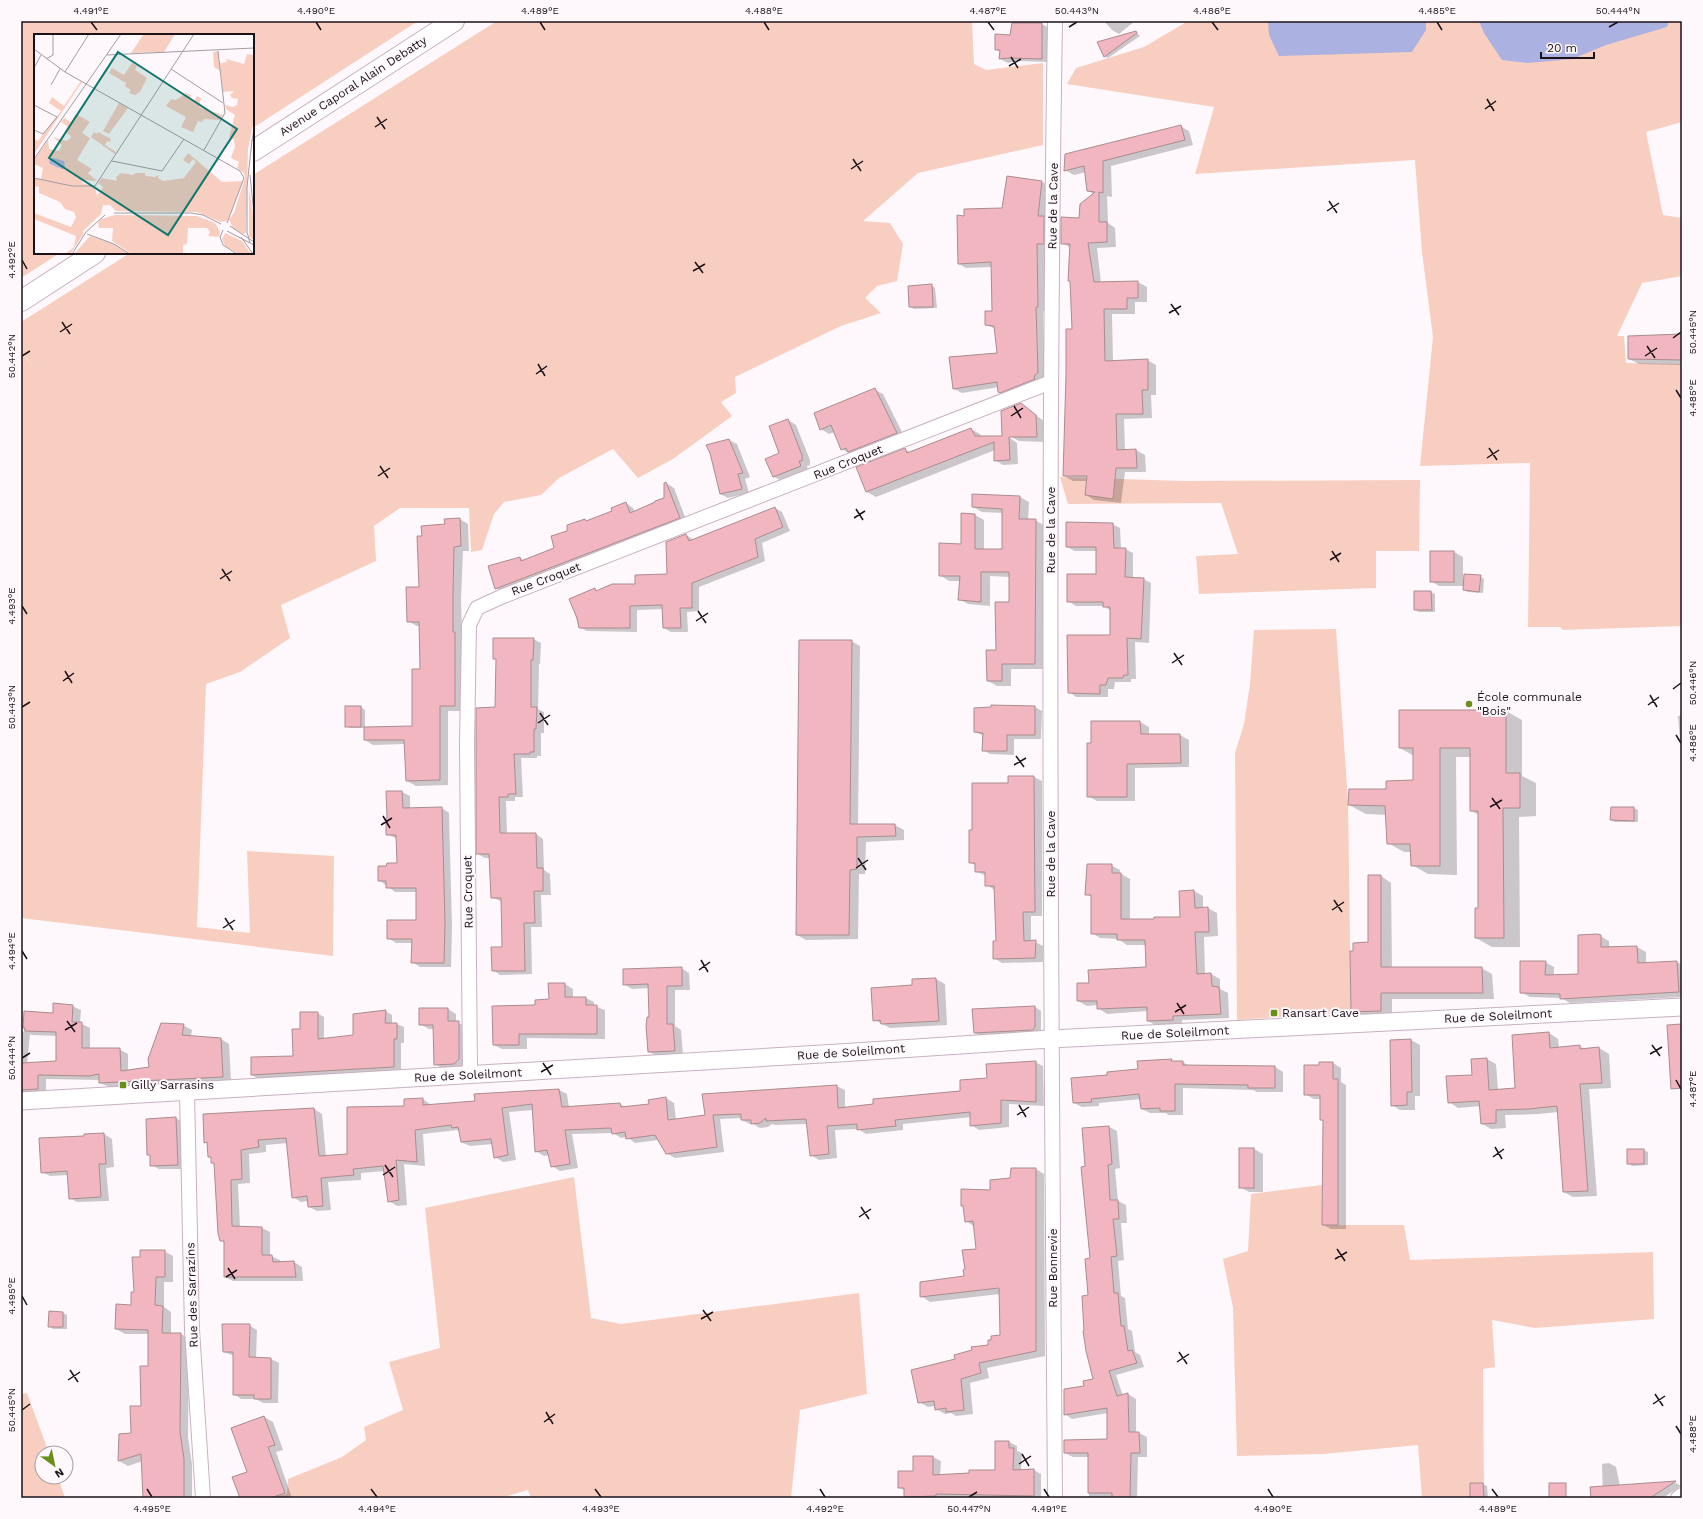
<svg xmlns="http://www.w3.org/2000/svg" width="1703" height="1519" font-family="'Work Sans',sans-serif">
	<rect width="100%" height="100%" fill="#fef8fc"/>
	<g fill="#f8cec1">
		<path d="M21,21H418L253,128V35H35V253H60L21,278Z"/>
		<path d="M497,21H972L974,64L986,70L1043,63V145L918,173L863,221L890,223L903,244L897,281L877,286L865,298L881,313L841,326L735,377L736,393L721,402L732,416L673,459L638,478L613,449L559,478L541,495L504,502L494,514L482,550L471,552L469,508H400L374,526L376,561L281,605L290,638L240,672L206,684L197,927L250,933L247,851L334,856L333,956L21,918V353L35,368L21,352V322L130,253H253V175Z"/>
		<path d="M1188,21H1682V122L1646,132L1663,215L1682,218V276L1642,283L1617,336H1624L1626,363L1682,364V626L1563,630L1560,627H1528L1530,463L1420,466L1433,337L1422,252L1415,160L1195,174L1214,107L1067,84L1076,68L1144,47Z"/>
		<path d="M1060,477L1183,481L1420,480L1419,551H1376V588L1199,594L1196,556L1238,554L1221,503L1068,504Z"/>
		<path d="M1336,629L1348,801L1351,1012L1237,1020L1235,753L1244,724L1250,684L1254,630Z"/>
		<path d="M574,1177L591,1318L621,1324L859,1293L867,1394L800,1410L791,1498H531L528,1490L500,1498H266L287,1494L288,1479L342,1457L366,1440L364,1427L403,1410L389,1362L440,1348L425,1208Z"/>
		<path d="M1322,1185V1225H1404L1410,1260L1653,1252L1654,1319L1535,1328L1492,1320L1495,1367L1483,1369L1484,1498H1422L1418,1445L1323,1454L1237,1456L1233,1308L1223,1259L1248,1251L1251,1194Z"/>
		<path d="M27,1393L49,1453H42V1477H58L65,1498H21V1394Z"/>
	</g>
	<g fill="#abb1e1">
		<path d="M1268,21H1426V30L1412,52L1279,56L1269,35Z"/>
		<path d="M1479,21H1669L1667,27L1606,45L1572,59L1528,63L1502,60L1484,33Z"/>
	</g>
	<g fill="#0003" fill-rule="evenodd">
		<path d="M1104,21H1135L1119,34L1112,30Z"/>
		<path d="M1042,24L1049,28L1050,62L1017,61L1008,63L1000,59L1001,52L996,49L1011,36Z"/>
		<path d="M1136,32L1140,36L1108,58L1104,56Z"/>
		<path d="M1180,126L1189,131L1193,145L1111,166L1112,197L1107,196L1108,223L1115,228L1116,247L1097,248L1101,283L1138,282L1147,287V302H1135V314H1112L1113,361L1147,360L1156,365V395H1151L1152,418L1124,419L1125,450H1136L1145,455L1146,472H1125L1121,503L1094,500L1086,495L1088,481H1073L1064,476L1073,330L1071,248L1062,243L1080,219L1094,194L1088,191L1086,172L1074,175L1065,170Z"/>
		<path d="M1042,182L1050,186L1051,248H1045V311H1043L1045,377L1007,396L999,392V387L962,393L954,389L998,353L996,329L986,325L993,312L992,267L966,268L959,264L966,217L1003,209Z"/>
		<path d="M931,285L935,288L937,308L914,309L910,307Z"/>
		<path d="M1682,336V365L1639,364L1629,359Z"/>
		<path d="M875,390L883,394L905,438L850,454L842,449L835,432L829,434L821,429Z"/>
		<path d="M1021,404L1044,421L1045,442L1019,441L1010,436V438L1017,443L1018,464L1003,465L995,460V450L876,497L867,492L858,468L905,449L911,453L971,429L980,434L981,437H1003Z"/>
		<path d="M788,420L796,425L810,460V465L807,466L808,470L781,481L773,476L781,453Z"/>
		<path d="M729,440L737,444L750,477L745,479L749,493L728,498L720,494Z"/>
		<path d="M666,483L674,488L687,522L504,592L496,588L520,558L525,561L555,549L568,532L587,521L613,511L626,503L633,508L635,512L665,498Z"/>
		<path d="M1020,497L1029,502L1028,520H1035L1045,526L1044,669H1011V686H997L988,681L1010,603V577L990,576V606L968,604L959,599L961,581H949L940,575L962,545L975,515L984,520V550H1003V513L982,512L973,507Z"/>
		<path d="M775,508L782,512L790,531L762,543L765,561L699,587V611L687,612L688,632H671L664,628V609L637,610V632L587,631L579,627L570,599L595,589L598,591L636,585L668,575L686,535L694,540Z"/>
		<path d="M460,519L468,524L469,551H463L461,599L462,637L463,638V711H448V785L416,786L407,781L405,744L373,745L365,740V728H350L346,726L361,707L365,710V728L413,727L421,670L420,626H417L408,621L420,588L423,537Z"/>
		<path d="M1112,524L1120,528L1121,549H1125L1133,553V578L1143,579L1151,583L1149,643L1135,642L1136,679H1131V682H1115L1114,689H1108V697H1076L1069,692L1111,636V611L1104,606H1076L1068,601L1097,575V551H1075L1067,547Z"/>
		<path d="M1431,552H1454L1463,557V586H1439L1431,581Z"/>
		<path d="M1480,576L1484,579L1483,593L1468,592L1464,590Z"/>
		<path d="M1431,592L1435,594V612H1419L1415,610Z"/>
		<path d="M533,639L541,643L540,664H539L538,709L544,712V733H541V756H537V758H521L523,797H515V801H506L507,834H536L543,839L544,870L550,874L551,895H541L542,927H531L532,974L500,975L493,970L504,948L502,902L492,897L490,858H485L478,854L496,708L497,660L494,658Z"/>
		<path d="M851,641L860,646L858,825H895L904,830V840L866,842L865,874H859L858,939L806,940L797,935Z"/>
		<path d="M1035,707L1042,711L1041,739H1014V755L990,754L983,750L984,736L975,732Z"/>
		<path d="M1506,711L1522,720V776L1536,783V816L1519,817L1520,947H1492L1476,938L1479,909V815L1471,811V757H1456L1457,875L1428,874L1412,865V852H1404L1388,843L1387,815L1366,814L1349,805L1414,781V756L1400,748Z"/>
		<path d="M1682,715V742L1680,740L1678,716Z"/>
		<path d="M1140,722L1149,727V735H1180L1189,740V767L1135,768V801H1097L1088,796L1092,744Z"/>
		<path d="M1009,777H1034L1042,781V916H1031V942H1035L1043,946V962L1002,963L994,958L997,942L995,890L986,885V876L976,871V866L970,862L973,831L1009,784Z"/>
		<path d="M402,792L410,796V809L442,808L449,813L452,927L451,967H420L412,962V943H396L388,938L417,921V892H395L379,880L398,864L397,839L387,834Z"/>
		<path d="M1612,808H1634L1638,810V822H1615L1611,820Z"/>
		<path d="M1111,865L1120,870V873L1130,879V920H1155L1181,918L1194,891L1203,896V909L1208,908L1217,913L1218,936L1204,937L1205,974H1211L1220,979V989L1228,993L1229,1018L1182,1020V1025L1157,1026L1148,1021V1011L1107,1014L1098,1008V1005L1087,1006L1078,1001L1090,984L1147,968L1146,945H1127L1118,939L1100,938L1092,933V897L1086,894Z"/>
		<path d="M1381,876L1391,883L1392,968H1481L1492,974L1494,999H1392V1017H1363L1352,1011L1354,952L1369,943Z"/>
		<path d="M1600,936L1609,941V948L1637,947L1646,952V964L1677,962L1682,965V997L1570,1003L1561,998L1530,997L1521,992L1545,962L1554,967V976L1579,975Z"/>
		<path d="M681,968L689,973L690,990H675V1026L681,1030L683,1055L657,1056L649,1052V988L632,989L624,984Z"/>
		<path d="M936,979L945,984L947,1025L890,1028L874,1020L913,986Z"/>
		<path d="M565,984L573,989V998H586L594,1002V1006L605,1010V1039L527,1038V1049H502L494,1045L550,1000Z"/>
		<path d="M72,1006L81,1010L80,1023L90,1028V1049H119L128,1054V1071L150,1068L183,1025L192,1030L191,1036L221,1039L229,1044L231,1081L109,1087L100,1083V1080L46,1079V1093H21V1030L24,1032L25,1012L54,1014ZM30,1034L32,1035L57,1036V1062L27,1064Z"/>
		<path d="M1035,1007L1041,1011V1031L981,1036L975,1033L974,1010Z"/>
		<path d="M448,1009L456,1014V1022L468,1027L463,1068L444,1069L435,1064L434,1029H429L420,1024Z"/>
		<path d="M385,1011L392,1015V1024H397L404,1027V1043H401V1070L259,1079L252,1075L294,1057L301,1030L317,1013L324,1017V1039L354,1036Z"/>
		<path d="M1549,1033L1558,1039L1559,1048L1579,1046L1585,1049L1599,1048L1609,1054L1611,1088L1589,1089L1597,1196L1573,1197L1564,1192L1558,1112L1539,1114L1505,1115L1506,1128L1491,1129L1481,1123V1106L1458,1108L1449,1102L1487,1059L1496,1064L1498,1090L1516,1089Z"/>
		<path d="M1411,1040L1420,1045V1096H1415V1110H1400L1392,1105L1391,1041Z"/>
		<path d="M1171,1060L1175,1062H1183L1189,1066L1275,1067L1283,1072V1092H1257L1253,1090L1183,1088V1115H1169L1165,1113H1150L1142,1109L1141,1099L1099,1103V1106L1082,1107L1074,1103L1108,1076L1139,1070Z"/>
		<path d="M1035,1062L1043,1066L1044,1106L1009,1104V1127L979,1130L971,1125V1117L903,1124V1130L866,1134L858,1129L835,1130L837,1158L819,1160L811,1155L808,1124L775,1125L772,1124L768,1127L760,1128L753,1124H750L742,1120V1118L720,1119L724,1152L675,1158L666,1153L658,1140L635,1143L627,1137L621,1138L613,1133L572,1134L578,1168L560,1171L552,1166L549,1155L544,1156L536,1151L533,1110L509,1112L516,1160L503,1162L495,1157L493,1144L470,1146L461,1142L460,1131L457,1130L423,1134L425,1166L404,1164L407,1205L397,1206L389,1201L385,1171L361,1173V1180L328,1182L331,1210L317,1211L309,1207L308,1201L301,1202L293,1197L288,1143L266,1145V1152L249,1154L250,1183L238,1184L240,1227L262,1228L270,1232V1256L280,1260V1262H294L302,1267L303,1281H233L225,1277V1243L221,1240L215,1164L212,1163V1158L209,1156L208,1144L205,1142L204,1115L314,1109L322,1114L326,1157L348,1155L405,1107L423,1099L431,1105L476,1102L475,1095L559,1090L567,1094L569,1108L620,1104L627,1108L650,1105L666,1098L674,1103L676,1120L706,1116L836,1086L845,1090V1108L961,1091L988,1079Z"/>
		<path d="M1333,1063L1341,1068V1082L1346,1085V1229H1331L1323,1225L1324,1121L1321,1120V1099H1314L1305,1094L1320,1066Z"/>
		<path d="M176,1118L184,1123L185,1169H159L151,1165V1156L148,1154Z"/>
		<path d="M1109,1127L1117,1131L1120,1168L1115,1169L1118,1201L1126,1205L1127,1223H1121L1124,1260L1118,1261L1121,1296L1125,1298L1128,1329L1132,1331L1135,1352L1140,1355L1144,1367L1116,1375L1123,1396L1128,1394L1136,1399V1433H1139L1147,1437V1457H1138L1137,1498H1089V1457H1073L1065,1453L1108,1440V1413L1072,1419L1065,1414L1085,1386L1094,1380L1089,1296L1091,1259L1086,1167Z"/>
		<path d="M104,1134L112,1139L114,1167L106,1168L109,1201L77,1202L70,1198L68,1175L50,1176L42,1172L85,1137V1135Z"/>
		<path d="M1254,1149L1263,1154V1192H1249L1240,1187Z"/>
		<path d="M1644,1150L1648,1152V1165L1632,1166L1628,1163Z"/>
		<path d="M1036,1169L1044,1174L1045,1356L987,1368L989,1378L970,1383L973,1414L956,1416L951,1413L945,1414L936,1409L935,1406L928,1407L919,1402L956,1359L989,1346L1001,1336L1000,1294L930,1302L921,1296L965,1277L978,1249L975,1227L966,1221L964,1207L962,1206L1011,1179Z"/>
		<path d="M164,1251L173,1256V1282H164V1307L171,1312V1334H181L189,1339L188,1437L192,1464V1498H144L143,1461L128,1466L119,1461L120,1435L132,1434L142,1407L149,1367V1334H125L116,1329L132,1306L141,1258Z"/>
		<path d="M50,1312L63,1313L67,1315V1329H53L49,1326Z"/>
		<path d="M249,1325L257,1330L256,1359H271L279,1363L278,1403H263L256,1399H241L234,1394V1356L224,1352Z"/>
		<path d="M264,1417L273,1422L283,1450L276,1452L292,1498H241Z"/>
		<path d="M1009,1442L1017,1446V1451L1022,1453L1021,1470H1034L1041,1474V1498H908L905,1496V1491L899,1487L933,1457L941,1461L940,1475L996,1471Z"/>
		<path d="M1609,1463L1616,1467L1620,1486L1674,1482L1681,1486L1663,1498H1603L1602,1464Z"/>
		<path d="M1471,1484H1483L1487,1486L1488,1498H1471Z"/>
	</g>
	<g fill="#f1b6bf" stroke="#aa8c90">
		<path d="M1012,23H1042V59L1008,58L999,59L1000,50H995V34L1010,35Z"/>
		<path d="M1136,31L1137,33L1104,57L1097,42Z"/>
		<path d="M1181,125L1185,140L1103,161V193L1099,192V222H1107V242L1088,243L1094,282L1138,281V298H1127V309H1104L1105,361L1148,359V390H1142L1143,414H1116L1117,450L1136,449L1137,468H1116L1113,499L1085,495L1087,476H1063L1066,375V329H1072L1070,281H1068L1070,244H1061V217L1079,218L1080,204L1095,192L1087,191L1084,166L1064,171L1065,154Z"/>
		<path d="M1007,176L1042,181L1038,216H1044V244H1037L1038,307H1036L1038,373L1034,376L1035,379L1000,393L998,392L997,382L953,389L949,357L997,353L994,326L985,325V311H992L991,262L958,264L957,215L964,216V209L1002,208Z"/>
		<path d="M932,284L933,307H909L908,286Z"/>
		<path d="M1682,334V360L1628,359V336Z"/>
		<path d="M875,388L897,433L848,452L846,448L841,450L831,425L820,430L814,413Z"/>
		<path d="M1021,403L1036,415L1037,437H1009L1010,460L994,461V442L866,492L856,467L905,448L907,453L971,428L975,436H1002L1001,411Z"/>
		<path d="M788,419L802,455V461H799L801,466L773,477L765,459L779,453L769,426Z"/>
		<path d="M729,439L743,473L738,474L742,489L720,494L710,453L706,445Z"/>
		<path d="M666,482L680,518L495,589L488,566L520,557L521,561L554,548L551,536L567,531V525L585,519L586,521L612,511L611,508L626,502L630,513L655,502V501L664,498V483Z"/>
		<path d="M972,494L1020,496L1019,519H1036L1035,664H1002V681H987L986,650H996L995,602H1009V572H981V602L958,600L960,576H939V543L961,544V513L975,514V549H1002V509L972,507Z"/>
		<path d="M775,507L783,527L755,539L758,557L692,583V608H680L681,628H663L662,605L630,606V628H579L577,618L569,599L595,588L596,591L612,584H635V575L667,574L666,542L686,534L689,541Z"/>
		<path d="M460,518L461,546L454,547L453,594V632H455V706H440V780L406,781L404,740H364V727L412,726V669H420L419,622H407L406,587H419L417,536H422L421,526L445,524L444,519Z"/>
		<path d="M1066,522L1113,523L1114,548H1126L1125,577L1144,578L1141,639L1127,638L1128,675H1124L1123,678H1108L1106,685H1100V694L1068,693L1067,635H1110V607H1103V602H1067V574H1096V547H1066Z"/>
		<rect x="1430" y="551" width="24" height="31"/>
		<path d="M1464,574L1481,575L1479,592L1463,590Z"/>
		<path d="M1414,591H1431L1432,610H1414Z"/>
		<path d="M493,638H534L533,660H531V707H537L536,729H534V752H530V754H514L516,794H508V797H499L500,833H536L537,868H543V891H534L535,923H524L525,971H492L491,947H502L501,898H491L489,854H476V708L495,707L496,659H493Z"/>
		<path d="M799,640H852L850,824H895L896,836L857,837V869L850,870L849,935H796Z"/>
		<path d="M991,705L1035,706V735H1007V751H982L983,733L974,732V708L991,707Z"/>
		<rect x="345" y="706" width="16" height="21"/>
		<path d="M1399,710H1506V773H1520V808H1503L1504,938H1475V908H1478V811H1470V748H1440V866H1411L1410,844H1387L1385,806L1348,805L1349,789H1386V781L1413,780V748H1399Z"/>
		<path d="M1091,721H1140L1141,734H1180L1181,763L1127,764V797H1087V743H1091Z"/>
		<path d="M1008,776H1034L1035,912H1023L1024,941L1036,940L1035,958L993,959V941H996L994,886H985V872H975V863H969V830H972V783H1008Z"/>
		<path d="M386,791H402L403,808L442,807L445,922L444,963H411L412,939H387V920H416V888H386V881H378V866H386L387,863H397L396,835H386V818H387Z"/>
		<path d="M1611,807H1634V821L1610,820Z"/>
		<path d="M1087,864H1112V873H1121V919H1154V917H1180L1179,891L1194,890L1195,908L1208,907L1209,932H1195L1197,974L1211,973L1212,986L1219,987L1221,1014L1173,1016V1020L1147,1021V1007L1097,1009V1001H1077V983H1089L1088,970L1146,967L1145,940H1117V934H1091V895H1085Z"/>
		<path d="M1368,875H1381V967H1482L1483,993H1381V1011L1351,1012L1350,951H1353V943L1368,942Z"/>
		<path d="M1597,934L1601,935V947L1637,946L1638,963L1677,961L1679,992L1560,999V994L1520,993V961H1546L1545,975L1578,974V935Z"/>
		<path d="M682,967V986H667V1024H673L675,1051L648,1052L646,1026L647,1017H649L648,984L623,985V969Z"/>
		<path d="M936,978L939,1021L881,1024L880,1020L873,1021L871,988L912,985V979Z"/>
		<path d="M548,983H565V997H586V1005H597V1034H519V1045H493L492,1006L535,1005V1000L549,999Z"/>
		<path d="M53,1003L73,1005L72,1022H82V1048H120L121,1071L149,1067L148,1059L161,1023L184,1024L182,1035L221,1038L223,1077L99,1083V1074L89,1076L38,1075V1089L21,1090V1063L56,1061V1032L25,1031V1028H23L24,1011L53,1013Z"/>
		<path d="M1035,1006V1027L1033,1030L974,1033L972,1009Z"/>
		<path d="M419,1008H448V1021H459V1059L454,1064L434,1065L433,1025H419Z"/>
		<path d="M386,1010L385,1023H397V1039H394V1067L251,1075V1057L293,1056L292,1029H300V1012H318V1039L353,1035V1014Z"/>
		<path d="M1682,1024V1088L1671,1089L1667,1025Z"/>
		<path d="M1549,1032L1550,1048L1580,1045V1049L1599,1047L1602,1083L1580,1084L1588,1191L1563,1192L1557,1106L1529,1109L1496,1110V1123L1481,1124L1479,1101L1448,1103L1446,1076L1472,1075L1471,1059L1487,1058L1489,1090L1515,1088L1512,1035Z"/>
		<path d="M1411,1039L1412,1092H1407V1105L1391,1106L1390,1040Z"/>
		<path d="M1172,1059L1171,1061H1183V1065L1275,1066V1088H1248V1085L1175,1084V1111H1160V1108L1141,1109L1139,1094L1091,1099L1092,1102L1073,1103L1071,1078L1107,1075V1072L1138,1069L1137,1061Z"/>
		<path d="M1036,1061V1102L1001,1100V1123L970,1126V1112L895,1120L896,1126L857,1130V1124L827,1126L829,1154L810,1156L806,1119L766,1121V1118L760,1123L751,1124V1120H741V1114L713,1115L717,1147L666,1154L655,1135L626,1139L625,1132L612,1134L611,1128L565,1130L570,1164L551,1167L547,1150L535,1152L532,1104L502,1108L508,1155L494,1158L491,1139L461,1142L458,1127L452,1128L451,1125L415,1130L417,1162L396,1160L399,1200L388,1202L383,1166L353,1169L354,1175L321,1178L323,1206L308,1207L307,1196L292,1198L286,1138L258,1140L259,1147L241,1150L242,1179L231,1180L232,1226L262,1227V1255H272L273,1262L294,1261L296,1277H224V1241H220L218,1233L214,1163H211V1157H208L207,1142L204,1143L203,1114L314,1108L319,1156L347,1154V1107L404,1106V1099L423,1098V1105L475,1101L474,1094L559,1089L562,1107L620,1103L621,1107L649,1104L648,1100L666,1097L668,1120L705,1115L702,1094L837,1085L838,1108L873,1104V1099L960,1091V1080L987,1078L986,1064Z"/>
		<path d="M1319,1062H1333V1079H1338V1225H1322L1323,1120H1320V1095H1304V1065H1319Z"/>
		<path d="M176,1117L178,1165L150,1166V1155H147L146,1119Z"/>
		<path d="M1109,1126L1112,1164L1108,1165L1110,1200H1118L1119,1219H1113L1117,1256L1111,1257L1114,1293H1118L1121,1326H1124L1128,1351L1132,1350L1137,1363L1109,1371L1117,1396L1128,1393L1129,1432H1139L1140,1453H1131L1130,1498H1112V1493H1088V1453H1064V1440L1107,1439V1408L1064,1415V1389L1084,1386L1083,1381L1093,1379L1086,1351L1083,1331H1084L1082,1296L1088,1295L1085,1259L1090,1258L1081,1167L1085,1166L1082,1128Z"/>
		<path d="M104,1133L106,1164H99L101,1197L69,1199L67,1171L41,1173L39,1138L84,1136V1134Z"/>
		<rect x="1239" y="1148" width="15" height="40"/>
		<rect x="1627" y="1149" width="17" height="15"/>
		<path d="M1011,1168H1036V1351L979,1363L981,1373L961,1379L964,1410L946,1412V1408L935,1410L934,1401L918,1403L911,1370L955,1359L954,1355L972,1350L971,1347L988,1345V1340H991V1336L1000,1335L999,1288L920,1297V1282L964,1276L963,1270L965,1269L962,1250L976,1249L973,1221L965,1222L963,1206H961V1189L990,1190V1180L1010,1178Z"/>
		<path d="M140,1250H165V1277H156L155,1305L163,1306L162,1333H181L180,1432L184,1459V1498H143L141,1454L118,1461L119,1434L131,1433L130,1406H141L140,1366H148V1330L115,1329L116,1304L131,1305V1292H134L132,1257H140Z"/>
		<path d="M49,1311L63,1312V1327H48Z"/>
		<path d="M222,1324H250L249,1357L271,1358V1399H254V1395H233V1352H223Z"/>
		<path d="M264,1416L275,1445L268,1447L285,1493L270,1498H240L232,1477L247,1472L231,1428Z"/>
		<path d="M995,1441H1009V1448H1014L1013,1470L1034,1469V1496L936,1494V1496L904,1497V1488H898V1471H913V1456H933V1475L969,1473V1470H995Z"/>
		<path d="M1676,1481L1650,1498H1591L1590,1487Z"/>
		<path d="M1470,1483H1483L1484,1498H1470Z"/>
		<rect x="1549" y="1483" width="17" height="15"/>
	</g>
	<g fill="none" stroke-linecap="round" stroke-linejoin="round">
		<defs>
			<g id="minor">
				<path d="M1055,21C1047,513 1051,1006 1055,1498"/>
				<path d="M470,1074L467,744L469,625L477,608L501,597L1051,382"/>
				<path d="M187,1092L192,1330L203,1498"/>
				<path d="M1678,1498L1682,1495"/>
			</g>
			<path id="tertiary" d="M21,1101L839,1053L1051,1039L1682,1007"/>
			<g id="secondary">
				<path d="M253,151L454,21"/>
				<path d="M21,301L95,253"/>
			</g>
		</defs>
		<use href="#minor" stroke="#c9b0c1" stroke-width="16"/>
		<use href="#tertiary" stroke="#c9b0c1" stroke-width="19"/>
		<use href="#secondary" stroke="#c9b0c1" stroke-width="22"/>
		<use href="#minor" stroke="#fff" stroke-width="14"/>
		<use href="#tertiary" stroke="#fff" stroke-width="17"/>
		<use href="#secondary" stroke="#fff" stroke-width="20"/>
	</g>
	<path fill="none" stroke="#1b1218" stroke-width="1.5" d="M91,22L97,30M316,22L321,30M540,22L545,30M764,22L769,30M988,22L994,30M1212,22L1218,30M1437,22L1442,30M1069,27L1077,22M1609,27L1618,22M1011,57L1018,68M1009,66L1021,59M1487,99L1494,111M1485,109L1496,101M377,117L385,129M375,127L387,119M853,159L861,171M851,169L863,161M1329,201L1337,213M1327,211L1339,203M22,260L27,269M695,262L703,273M693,271L705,264M1171,304L1179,315M1169,313L1181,306M62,322L70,334M60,332L72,324M1673,338L1681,332M1647,346L1655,358M22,356L30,351M1645,356L1657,348M538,364L545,376M536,374L547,366M1676,390L1681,398M1014,406L1021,418M1011,416L1023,408M1489,448L1497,460M1487,458L1499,450M380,466L388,478M378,476L390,468M856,509L863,520M854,518L865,511M1332,551L1339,562M1330,560L1341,553M222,569L230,581M220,579L232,571M22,606L27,614M698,611L706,623M696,621L708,613M1174,653L1182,665M1172,663L1184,655M65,671L72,683M63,681L74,673M1673,689L1681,683M1650,695L1657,707M1648,705L1659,697M22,707L30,702M540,713L548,725M538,723L550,715M1676,735L1681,743M1016,756L1024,767M1014,765L1026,758M1492,798L1500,809M1490,807L1502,800M383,816L390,828M381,825L392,818M858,858L866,870M856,868L868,860M1334,900L1342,912M1332,910L1344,902M225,918L233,930M223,928L235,920M22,951L27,959M701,960L708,972M699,970L710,962M1177,1003L1184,1014M1175,1012L1186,1005M67,1021L75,1032M65,1030L77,1023M1652,1045L1660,1056M1650,1054L1662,1047M22,1058L30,1053M543,1063L551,1075M541,1072L553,1065M1676,1080L1681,1089M1019,1105L1026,1117M1017,1115L1029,1107M1495,1147L1502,1159M1493,1157L1504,1149M385,1165L393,1177M383,1175L395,1167M861,1207L869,1219M859,1217L871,1209M1337,1249L1345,1261M1335,1259L1347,1252M228,1268L235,1279M226,1277L237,1270M22,1296L27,1305M703,1310L711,1321M701,1319L713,1312M1179,1352L1187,1364M1177,1362L1189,1354M70,1370L78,1382M68,1380L80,1372M1655,1394L1663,1406M1653,1404L1665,1396M22,1410L30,1404M546,1412L553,1424M544,1422L555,1414M1676,1426L1681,1434M1022,1454L1029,1466M1019,1464L1031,1456M147,1489L152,1497M371,1489L377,1497M595,1489L601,1497M820,1489L825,1497M1044,1489L1049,1497M1268,1489L1273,1497M1492,1489L1498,1497M969,1497L977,1492"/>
	<g fill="#698f1a" stroke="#fef8fc" stroke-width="1.5">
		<circle cx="1469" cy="704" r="4"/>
		<rect x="1270" y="1009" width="8" height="8" rx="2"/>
		<rect x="119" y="1081" width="8" height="8" rx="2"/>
	</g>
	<g text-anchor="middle" stroke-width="4" stroke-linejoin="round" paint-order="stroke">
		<g font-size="12" fill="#1b1218" stroke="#fef8fc">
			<text transform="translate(353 86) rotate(-33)" y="4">Avenue Caporal Alain Debatty</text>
			<text transform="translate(1053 206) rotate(-89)" y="4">Rue de la Cave</text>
			<text transform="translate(848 462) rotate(-22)" y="4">Rue Croquet</text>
			<text transform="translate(1051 530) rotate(-90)" y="4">Rue de la Cave</text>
			<text transform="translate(546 579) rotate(-21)" y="4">Rue Croquet</text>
			<text transform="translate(1051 854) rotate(-90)" y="4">Rue de la Cave</text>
			<text transform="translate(468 892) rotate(-91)" y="4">Rue Croquet</text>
			<text transform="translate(1498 1016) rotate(-3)" y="4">Rue de Soleilmont</text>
			<text transform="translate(1175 1033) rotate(-3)" y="4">Rue de Soleilmont</text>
			<text transform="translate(851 1052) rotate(-4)" y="4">Rue de Soleilmont</text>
			<text transform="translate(468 1075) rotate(-3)" y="4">Rue de Soleilmont</text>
			<text transform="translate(1053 1268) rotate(-90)" y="4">Rue Bonnevie</text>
			<text transform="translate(192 1295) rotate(-92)" y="4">Rue des Sarrazins</text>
		</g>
		<g font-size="12" fill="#1b1218" stroke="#fef8fc" text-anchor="start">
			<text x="1477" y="701">École communale<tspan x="1477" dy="14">"Bois"</tspan></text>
			<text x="1282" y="1017">Ransart Cave</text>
			<text x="131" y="1089">Gilly Sarrasins</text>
		</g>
	</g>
	<g transform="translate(34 34)">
		<rect width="220" height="220" fill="#fef8fc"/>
		<path d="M110,0H141L130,18L97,19ZM184,17L186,37L180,33L179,18ZM213,20L220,21V85L214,115L212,199L209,200L199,194L195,185L200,179L211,144L210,139L203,134L205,128L197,124L201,112L200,106L195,103L201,81L192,75L191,71L199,73L203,71L204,65L198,64L196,61L200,57L189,58L186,29L193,28L192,25L210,30ZM98,29L103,32L101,36L113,44L106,58L101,61L95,59L97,56L91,52L92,49L75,39L78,34L90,41ZM47,47L48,48L0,120V105L4,107L27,77L15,69L18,63L30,72ZM152,59L157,61L156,65L160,67L163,62L167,64L165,73L189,81L187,86L170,85L168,88L164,87L159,98L147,93L152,83L132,72L137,65L142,66ZM85,69L94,74L75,100L69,97ZM42,80L56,88L48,99L56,104L43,126L58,135L54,139L63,147L49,146L48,149L61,152L63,162L69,153L64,149L68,144L83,147L82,143L87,139L99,141L102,139H111V142L121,143L125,141L124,144L129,147L150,144L162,128L159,125L155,130L149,126L154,119L188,148L209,147L193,187L187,188L163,178L82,177L76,171H69L67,180L49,197L50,199L37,219L31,220L40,213L42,202L0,185V179L37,193L42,183L40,178L31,175L26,168L5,159V153L0,152V144L7,145L9,134L0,130V126L14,106L15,115L25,117L28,111L19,103L32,107L36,105L37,102L31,98L34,93L27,88L30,84L37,88ZM60,98L63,100L64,98L77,105L76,108L73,107L71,111L82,118L81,120L57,103ZM215,153L220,187V206L215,203ZM81,181L163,182L181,189L186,198L185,203L174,202L176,198L173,194H154L153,210L149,211V220H98L78,207L79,194H65L64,189L67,185ZM191,199L208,207L217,220H205L191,212L188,205ZM56,202L80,210L95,220H40Z" fill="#f8cec1"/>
		<path d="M19,124L30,127L31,134L28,135L16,130L15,127Z" fill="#abb1e1"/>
		<path fill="none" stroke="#a39ca1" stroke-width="1" d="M0,15L31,38L206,137L210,144L193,189M73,21L220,14M12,25L19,21V0M0,34L7,21M137,35L189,69M31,38L55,0M17,51L26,35M0,71L23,83L9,100L0,96M218,107L220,95M170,116L191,79L184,17M220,116V158M0,125L87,0M78,127L128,137L150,105M216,141L220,180M0,144L38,152H61L160,0M80,179H157L169,181L187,190M196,192L220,208M189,196L186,203L189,211L203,220M193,197L220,211M53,200L80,210L96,220M207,203L219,220M216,209L213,198V153L218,106M38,220L52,198L71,181"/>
		<path fill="#0f766e" fill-opacity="0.15" stroke="#0f766e" stroke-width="2" d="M84,18L203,95L134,201L15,124Z"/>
		<rect width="220" height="220" fill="none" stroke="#1b1218" stroke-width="2"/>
	</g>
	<rect width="1703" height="1519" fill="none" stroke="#fef8fc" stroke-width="44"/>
	<g transform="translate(54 1465) rotate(147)"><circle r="19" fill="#fef8fc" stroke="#a39ca1"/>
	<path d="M0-3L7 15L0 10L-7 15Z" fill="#698f1a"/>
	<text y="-6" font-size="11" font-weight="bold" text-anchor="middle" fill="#1b1218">N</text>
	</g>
	<path d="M1541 52v6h53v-6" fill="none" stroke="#1b1218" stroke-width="2"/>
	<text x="1547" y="52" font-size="12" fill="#1b1218" stroke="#fef8fc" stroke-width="3" paint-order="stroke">20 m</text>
	<rect x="22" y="22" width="1659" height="1475" fill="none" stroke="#1b1218" stroke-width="1.5"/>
	<g font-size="10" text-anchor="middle" fill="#1b1218">
		<text x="91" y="14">4.491°E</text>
		<text x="316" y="14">4.490°E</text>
		<text x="540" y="14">4.489°E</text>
		<text x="764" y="14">4.488°E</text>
		<text x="988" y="14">4.487°E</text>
		<text x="1077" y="14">50.443°N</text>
		<text x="1212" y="14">4.486°E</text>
		<text x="1437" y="14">4.485°E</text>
		<text x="1618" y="14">50.444°N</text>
		<text transform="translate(11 260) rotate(-90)" y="4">4.492°E</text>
		<text transform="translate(1692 332) rotate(-90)" y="4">50.445°N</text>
		<text transform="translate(11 356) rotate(-90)" y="4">50.442°N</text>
		<text transform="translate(1692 398) rotate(-90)" y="4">4.485°E</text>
		<text transform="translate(11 606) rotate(-90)" y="4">4.493°E</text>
		<text transform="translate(1692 683) rotate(-90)" y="4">50.446°N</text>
		<text transform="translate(11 707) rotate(-90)" y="4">50.443°N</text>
		<text transform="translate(1692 743) rotate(-90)" y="4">4.486°E</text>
		<text transform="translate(11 951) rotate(-90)" y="4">4.494°E</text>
		<text transform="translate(11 1058) rotate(-90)" y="4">50.444°N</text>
		<text transform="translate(1692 1089) rotate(-90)" y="4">4.487°E</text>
		<text transform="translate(11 1296) rotate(-90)" y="4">4.495°E</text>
		<text transform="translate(11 1410) rotate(-90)" y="4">50.445°N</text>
		<text transform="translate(1692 1434) rotate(-90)" y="4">4.488°E</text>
		<text x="152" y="1512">4.495°E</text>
		<text x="377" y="1512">4.494°E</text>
		<text x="601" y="1512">4.493°E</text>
		<text x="825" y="1512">4.492°E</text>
		<text x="969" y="1512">50.447°N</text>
		<text x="1049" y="1512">4.491°E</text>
		<text x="1273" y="1512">4.490°E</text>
		<text x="1498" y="1512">4.489°E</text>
	</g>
</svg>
